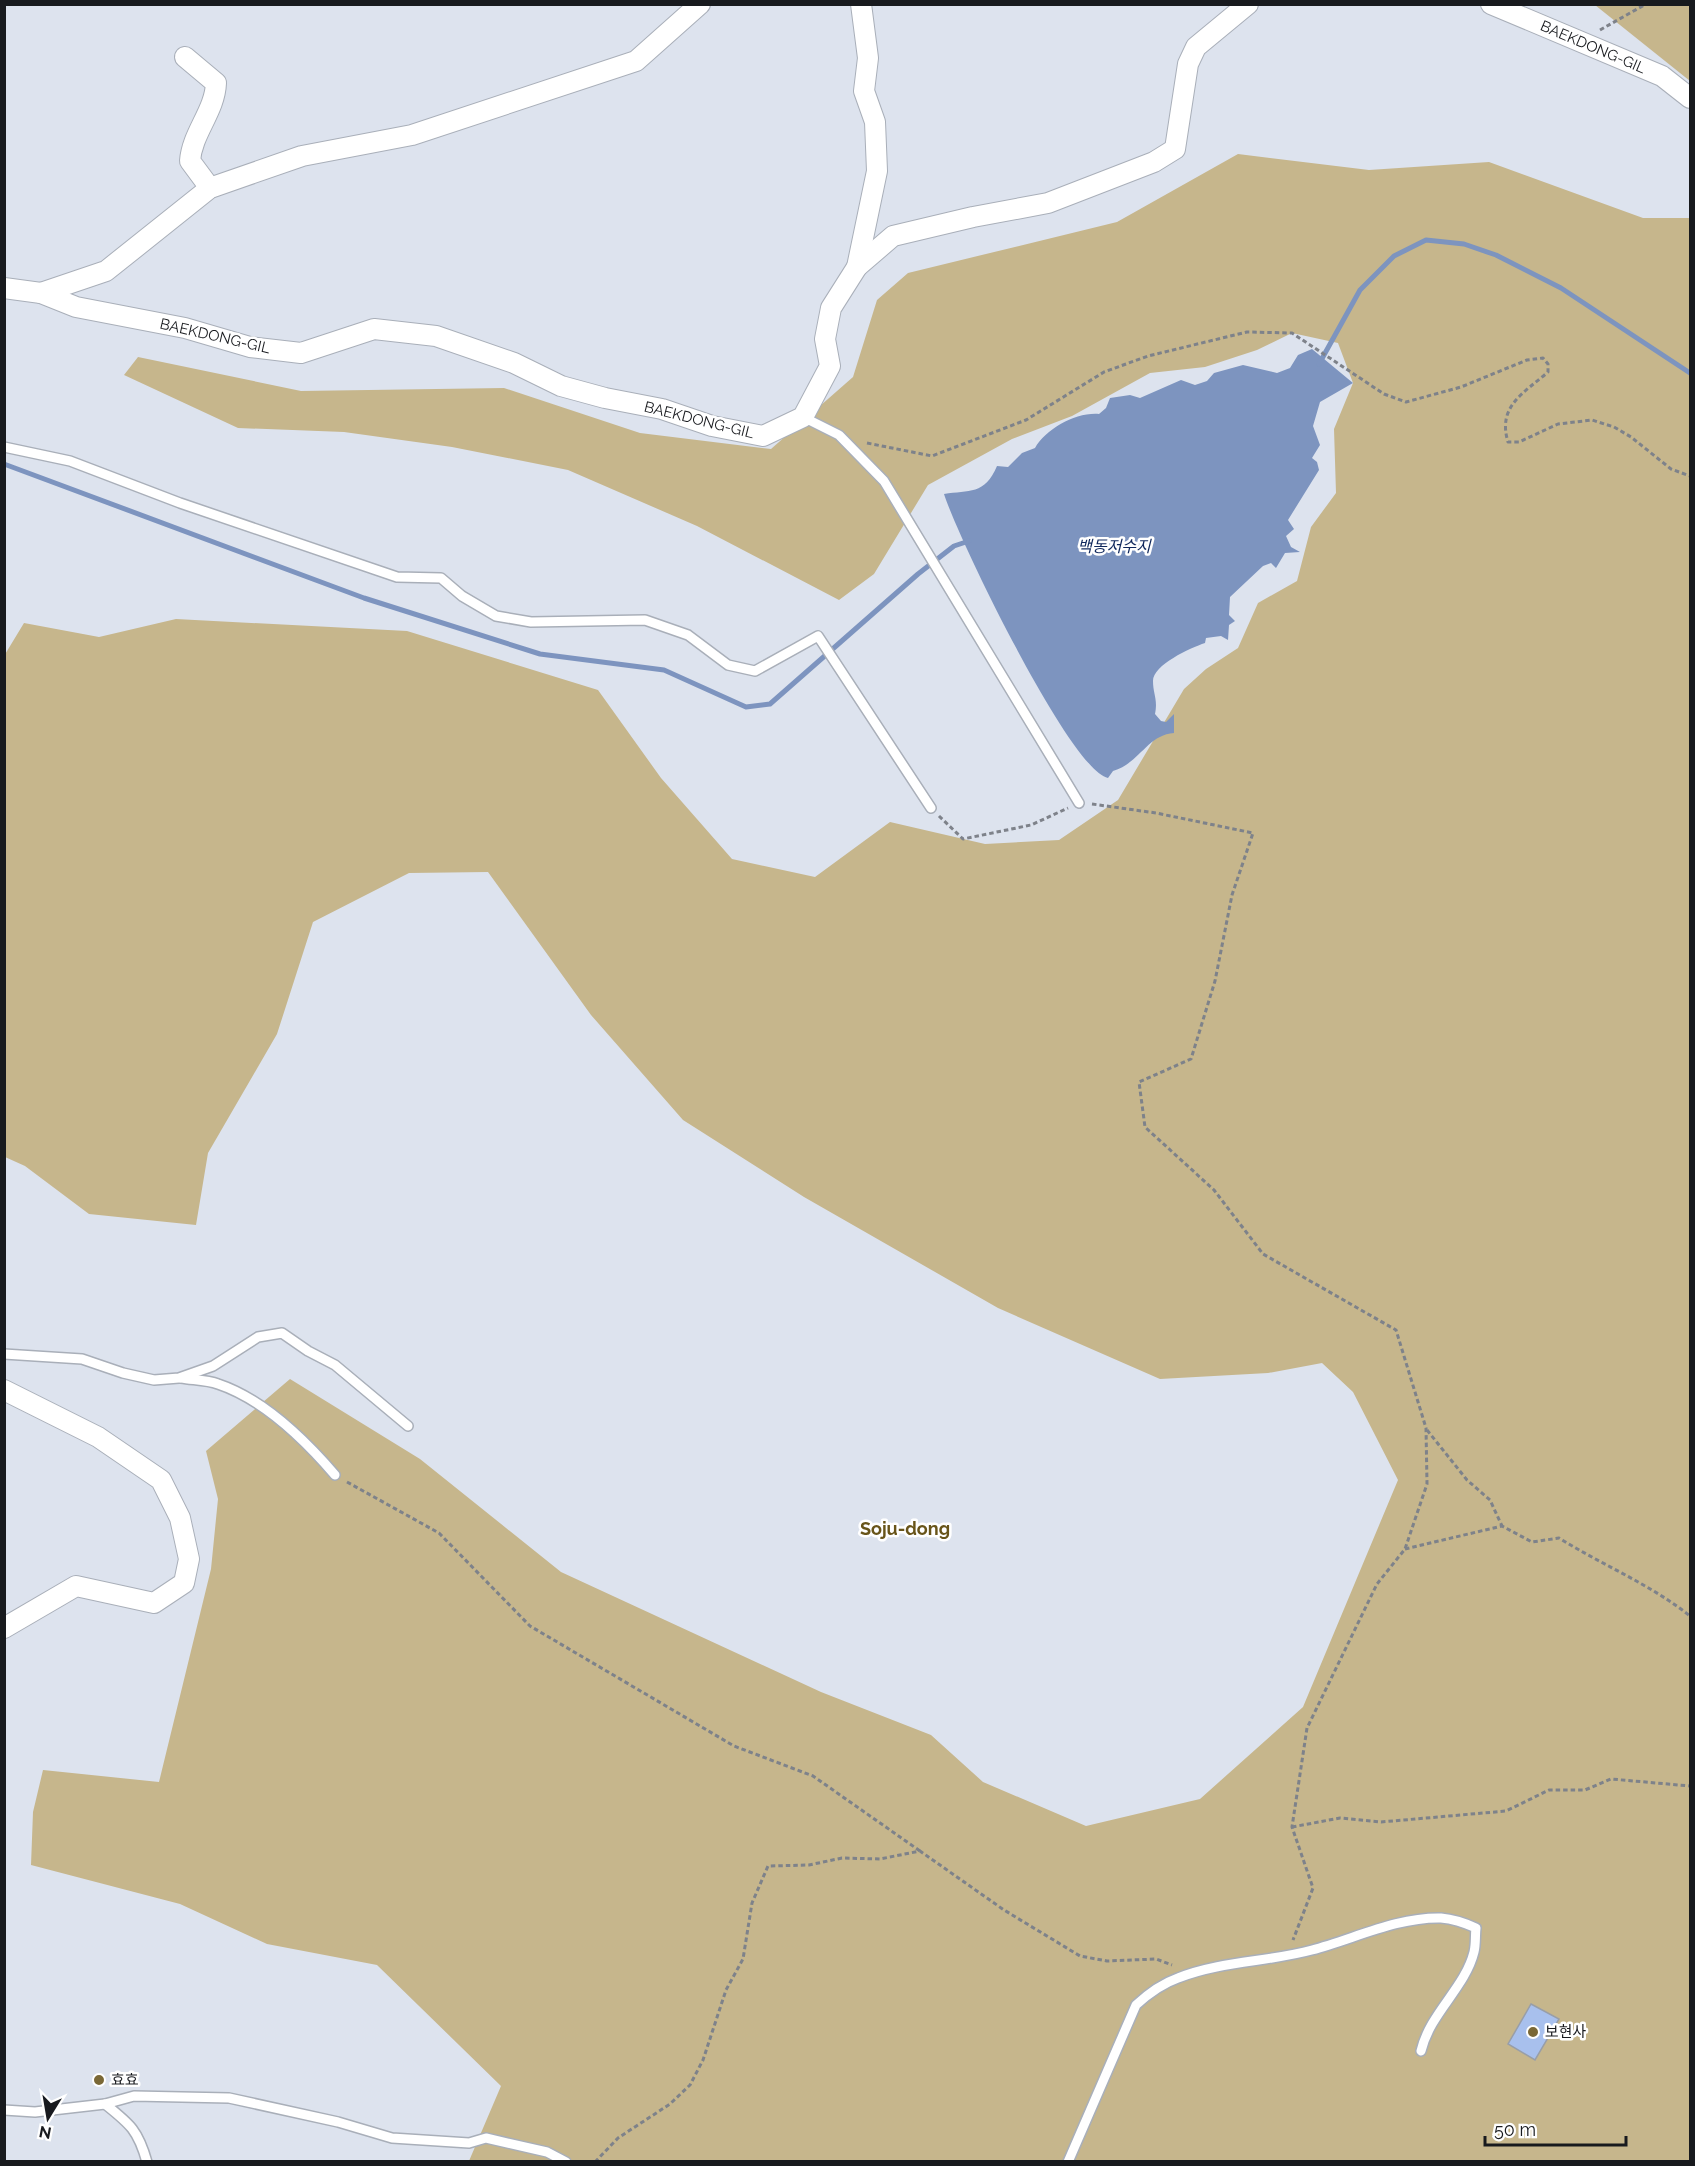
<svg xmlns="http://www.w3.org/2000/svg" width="1695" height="2166" font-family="Raleway,'Noto Sans KR',sans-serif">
	<rect width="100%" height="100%" fill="#dde3ee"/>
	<g fill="#c6b68c">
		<path d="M1595,5H1690V81Z"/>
		<path d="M1238,154L1369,170L1489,162L1643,218H1690V2161H469L501,2086L377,1965L267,1944L180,1904L31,1865L33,1812L43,1770L159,1782L211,1569L218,1499L206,1451L290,1379L420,1459L561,1572L821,1692L931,1735L983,1782L1086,1826L1200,1799L1303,1707L1398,1480L1353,1392L1322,1363L1268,1373L1160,1379L998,1308L804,1197L683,1120L591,1015L488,872L409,873L313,922L277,1034L208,1153L196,1225L89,1214L25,1166L5,1157L4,656L24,623L99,637L176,619L407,631L598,690L661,778L732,859L815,877L890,822L985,844L1059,840L1118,800L1184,689L1206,669L1238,648L1258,603L1297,581L1311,527L1336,493L1334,429L1353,383L1338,343L1292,333L1257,350L1205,367L1150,373L1072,416L1012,439L928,485L874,574L839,600L697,526L568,470L452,447L344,432L238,428L124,375L138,357L301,391L504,388L640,433L771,449L853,377L877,300L908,273L1117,222Z"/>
	</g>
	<path fill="#7d94bf" d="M1312,349L1353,383L1320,402L1313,426L1320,445L1312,458L1317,462L1319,470L1288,520L1294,529L1286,536L1291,547L1300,552L1285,553L1276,568L1271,563L1263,566L1230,597L1229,615L1235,621L1229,625L1228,640L1221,636L1206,638L1205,643C1190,648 1153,665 1153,681C1153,694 1158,699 1155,714L1161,721L1166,722L1174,714V733C1147,735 1140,763 1113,771L1108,778C1070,770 958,538 944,494C969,490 985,495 997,466L1008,467L1022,453L1035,448C1046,429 1076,412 1099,414L1106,408L1110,398L1130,395L1140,398L1181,380L1195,385L1207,381L1214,373L1243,365L1277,373L1290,368L1298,355Z"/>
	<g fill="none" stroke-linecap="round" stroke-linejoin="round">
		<g stroke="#7d94bf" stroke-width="5">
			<path d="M1319,364L1360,290L1394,256L1426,240L1464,244L1496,255L1561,288L1690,373"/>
			<path d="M4,464L364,598L540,654L664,670L746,707L770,704L918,574L954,546L969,541"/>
		</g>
	</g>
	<path fill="#a8c0ed" stroke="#989ea8" stroke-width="1.5" d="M1531,2004L1559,2019L1535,2060L1508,2044Z"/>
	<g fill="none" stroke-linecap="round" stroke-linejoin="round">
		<defs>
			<g id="lane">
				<path d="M803,417L839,435L884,481L1079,803"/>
				<path d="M4,447L70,461L180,503L397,577L441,578L462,596L496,616L531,622L645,620L688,635L728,665L755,671L818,636L931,808"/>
				<path d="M4,1354L82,1359L123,1373L154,1380L179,1378L213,1366L258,1337L282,1333L308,1351L335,1365L408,1426"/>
				<path d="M181,1378C193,1380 207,1380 218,1384C263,1399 305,1440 335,1475"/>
				<path d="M105,2104C130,2124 138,2130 147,2162"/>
				<path d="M4,2110L35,2112L105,2104L134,2096L229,2098L338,2122L392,2138L469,2143L486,2138L547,2152L566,2162"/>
				<path d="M1068,2162L1136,2005C1149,1993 1161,1984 1178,1978C1221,1961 1268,1962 1312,1950C1354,1939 1397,1917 1441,1918C1453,1919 1465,1923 1476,1928C1475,1936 1476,1944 1474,1952C1465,1988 1430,2013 1421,2051"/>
			</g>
			<g id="street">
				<path d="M1491,4L1662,76L1690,98"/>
				<path d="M185,57L216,83C215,111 192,133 190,161L210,188"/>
				<path d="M857,267L877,171L875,122L864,91L868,58L861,4"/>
				<path d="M4,288L41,293L76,307L185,328L250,347L301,353L374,329L436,336L514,363L561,386L605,398L662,409L712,426L763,436L803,417L830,366L825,339L831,308L857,267L893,236L973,217L1048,203L1154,162L1175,149L1188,64L1196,47L1248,4"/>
				<path d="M41,293L106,271L210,188L302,156L412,135L636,61L700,4"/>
				<path d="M4,1390L98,1437L161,1480L180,1518L189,1559L184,1583L154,1603L76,1586L4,1628"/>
			</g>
		</defs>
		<use href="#lane" stroke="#a9afb9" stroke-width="12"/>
		<use href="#street" stroke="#a9afb9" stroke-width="22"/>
		<g stroke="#7e828a" stroke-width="3" stroke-dasharray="4.5 3" stroke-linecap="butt">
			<path d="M1600,30L1646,4"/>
			<path d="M867,443L932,456L1026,420L1104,372L1148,356L1247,332L1292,333L1384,394L1406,402L1461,387L1527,360L1543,358L1548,364V372C1524,393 1497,406 1508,442H1519L1558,424L1592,420L1614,427L1631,437L1671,469L1690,476"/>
			<path d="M1092,804L1156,813L1253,833L1232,895L1215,981L1191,1059L1139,1082L1145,1127L1214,1190L1263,1254L1396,1330L1426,1428L1427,1484L1405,1549L1377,1584L1307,1728L1292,1827L1313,1888L1293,1940"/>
			<path d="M939,816L963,839L1031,825L1068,808"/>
			<path d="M1427,1430L1467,1480L1490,1500L1502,1526"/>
			<path d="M347,1482L439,1533L530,1626L734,1746L813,1776L920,1851"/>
			<path d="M1405,1549L1502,1526L1532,1542L1559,1538C1602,1565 1650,1584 1690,1616"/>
			<path d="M1292,1827L1340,1818L1381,1822L1506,1811L1549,1790H1585L1611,1779L1690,1786"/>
			<path d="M595,2162L618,2138L670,2104L690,2085L703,2060L726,1990L743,1959L752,1903L768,1866L809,1865L842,1858L880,1859L920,1851L1004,1910L1080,1956L1107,1961L1156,1959L1172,1965"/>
		</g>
		<use href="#lane" stroke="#fff" stroke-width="9"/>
		<use href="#street" stroke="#fff" stroke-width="20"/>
	</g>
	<g fill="#7a6836" stroke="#fff" stroke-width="2">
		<circle cx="1533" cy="2032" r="6"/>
		<circle cx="99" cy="2080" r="6"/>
	</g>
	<g text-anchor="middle" stroke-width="5" stroke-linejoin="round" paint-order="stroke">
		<g font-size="15" fill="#181a1e" stroke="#fff">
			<text transform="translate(1593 47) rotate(23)" y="5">BAEKDONG-GIL</text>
			<text transform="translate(215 336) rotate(13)" y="5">BAEKDONG-GIL</text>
			<text transform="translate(699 420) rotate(14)" y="5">BAEKDONG-GIL</text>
		</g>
		<g font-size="15" fill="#181a1e" stroke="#fff" text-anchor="start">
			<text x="1545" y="2037">보현사</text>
			<text x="111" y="2085">효효</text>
		</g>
		<g font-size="16" font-style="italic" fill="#0f275c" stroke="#fff">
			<text x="1114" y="552">백동저수지</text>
		</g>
		<g font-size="18" font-weight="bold" fill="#685419" stroke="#fff">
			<text x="905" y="1535">Soju-dong</text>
		</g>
	</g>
	<rect width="1695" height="2166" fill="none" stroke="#181a1e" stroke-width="12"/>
	<g transform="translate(48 2118) rotate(191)" stroke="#ffffff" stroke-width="4.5" paint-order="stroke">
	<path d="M0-4.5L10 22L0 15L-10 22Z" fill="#181a1e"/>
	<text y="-9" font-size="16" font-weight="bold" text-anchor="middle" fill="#181a1e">N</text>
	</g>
	<path d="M1485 2136v9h141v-9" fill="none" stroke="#181a1e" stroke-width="3"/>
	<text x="1494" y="2136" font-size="18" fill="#181a1e" stroke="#ffffff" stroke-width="4.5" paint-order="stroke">50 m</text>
</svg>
